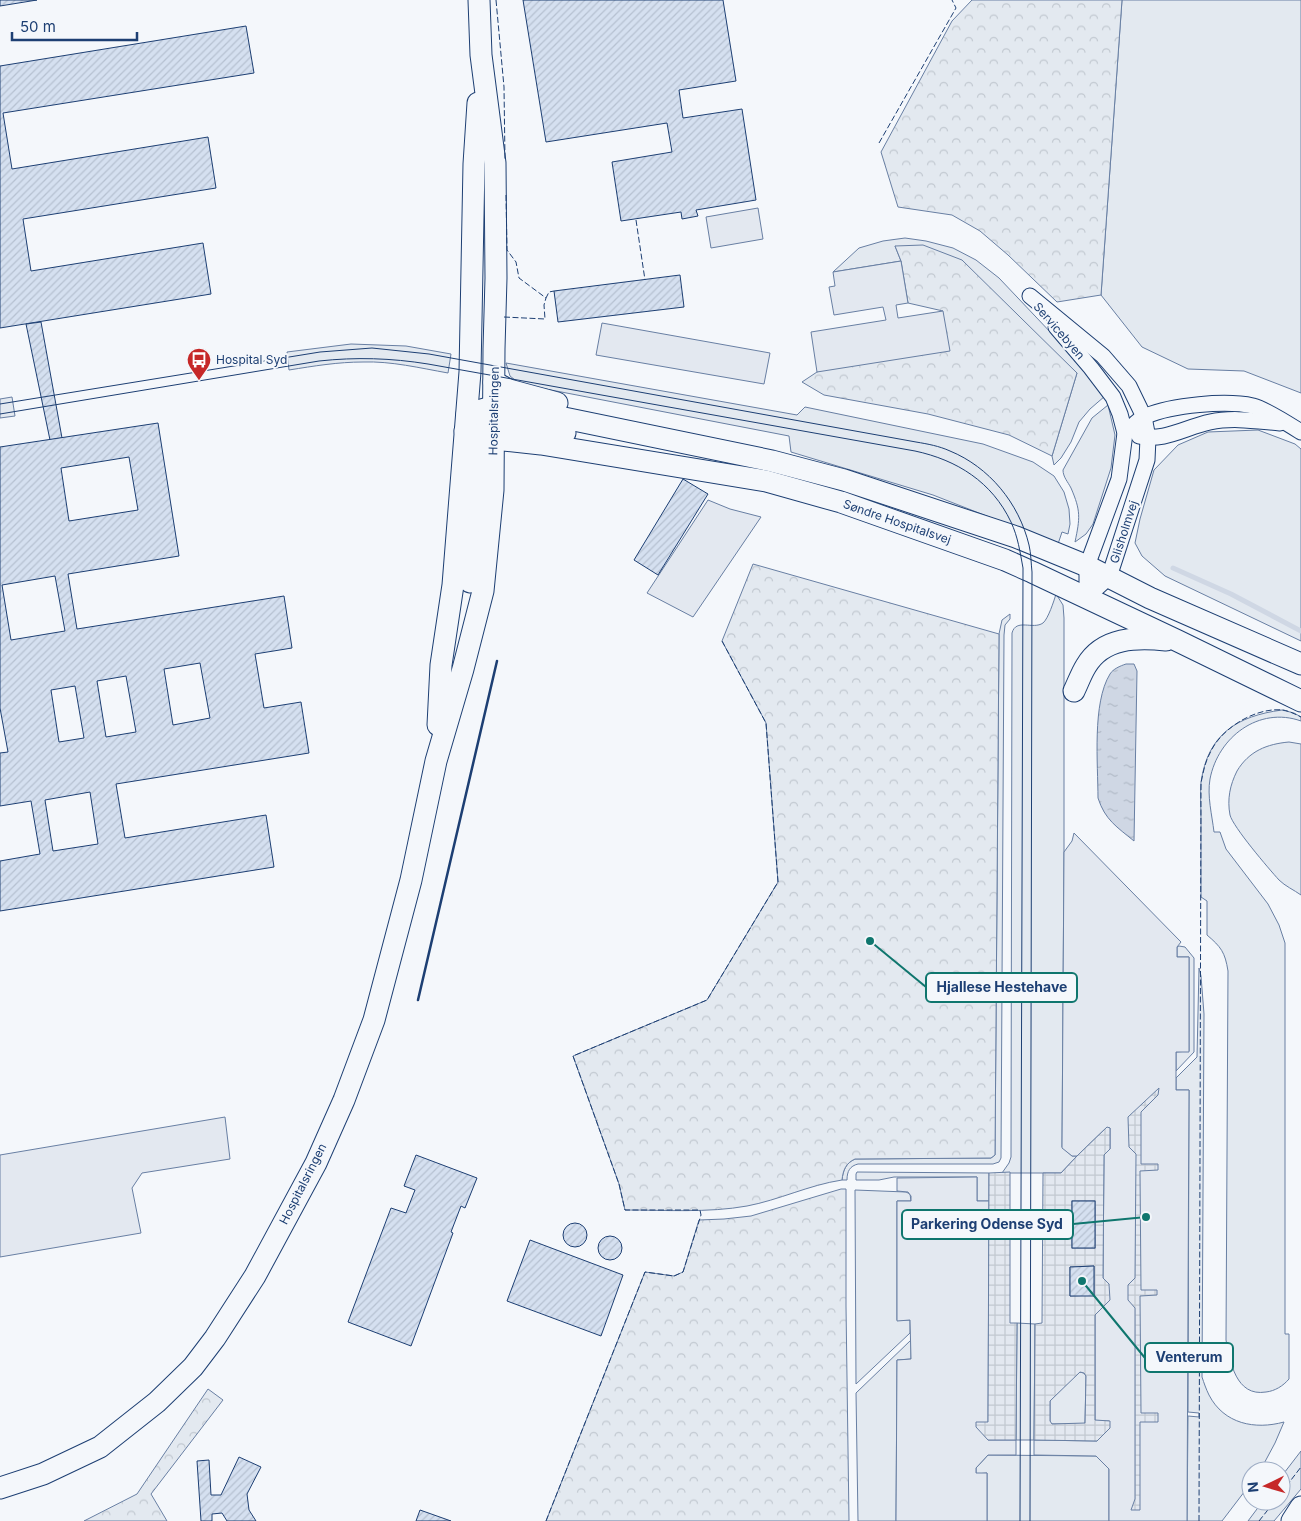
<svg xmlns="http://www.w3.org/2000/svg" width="1301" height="1521" font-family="Inter,sans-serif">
	<defs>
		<pattern id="forest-crowns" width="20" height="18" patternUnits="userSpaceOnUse" patternTransform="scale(1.25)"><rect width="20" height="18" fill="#e3e9f0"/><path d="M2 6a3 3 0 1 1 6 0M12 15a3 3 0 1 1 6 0" fill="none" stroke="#c2c9d1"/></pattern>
		<pattern id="plaza-grid" width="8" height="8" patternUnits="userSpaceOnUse" patternTransform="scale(1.25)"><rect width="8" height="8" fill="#e3e8f0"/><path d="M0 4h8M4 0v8" fill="none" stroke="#c2c8d1"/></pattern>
		<pattern id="water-ripples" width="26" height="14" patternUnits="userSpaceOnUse" patternTransform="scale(1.25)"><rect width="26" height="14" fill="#cfd7e4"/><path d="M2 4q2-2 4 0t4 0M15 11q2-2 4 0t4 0" fill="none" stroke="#b1bac7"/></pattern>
		<pattern id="building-hatch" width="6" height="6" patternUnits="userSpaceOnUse" patternTransform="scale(1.25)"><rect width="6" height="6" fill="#d5e0f0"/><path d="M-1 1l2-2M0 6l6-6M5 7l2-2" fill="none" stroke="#b6c1d1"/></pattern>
	</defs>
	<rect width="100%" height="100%" fill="#f4f7fb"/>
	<g fill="#e3e9f0" stroke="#687fa3">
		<path d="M1122,0H1301V393L1244,371L1188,369L1142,347L1101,295Z"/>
		<path d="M905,238L926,241L953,248L976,260L999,278L1090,374L1105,396L1090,409L1079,422L1071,442L1061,458L1054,465L1052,456L1077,373L895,246L901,261L833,272L859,248L883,241Z"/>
		<path d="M351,344L406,346L451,354L448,373C420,368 391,361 363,362C338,362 314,366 289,370L287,352Z"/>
		<path d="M506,363L797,415L805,407L983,444L1033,462L1054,476L1064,492L1069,509L1070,524L1068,534L1062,532L1058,544L933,495L791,452L789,436L520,384L510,376Z"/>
		<path d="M12,397L15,416L0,418V399Z"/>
		<path d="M1108,405L1115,435L1111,468L1093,524L1086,534L1075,542C1080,518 1081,511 1071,488C1068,482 1063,477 1063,470L1092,418Z"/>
		<path d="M1258,430L1295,444L1301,449V641L1165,576L1142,556L1135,543L1140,519L1154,470L1178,445L1208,432Z"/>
		<path d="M1056,594L1063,605L1064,618V851L1062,1147L1072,1156H1077L1061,1173H1002L1009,1163L1011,1157L1012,633C1016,618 1033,630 1043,623C1048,619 1054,601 1056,594Z"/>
		<path d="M1010,614V619L1005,625L1004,635L1001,1158L999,1162L993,1164H858C850,1166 847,1171 847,1180H842C843,1170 846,1163 855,1159L991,1158L995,1155L999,634L1002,620Z"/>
		<path d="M1282,710L1294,713L1301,717V721C1259,706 1218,737 1210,779C1207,796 1212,815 1214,832H1220L1226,849L1268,904L1279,925L1285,943V1334H1289V1379C1283,1386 1275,1391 1266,1392C1236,1397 1230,1362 1226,1340L1228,971C1225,952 1221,947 1207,935V901L1201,897C1201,871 1201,846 1201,820C1201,808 1200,794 1201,782C1208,734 1237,716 1282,710Z"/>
		<path d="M1289,742L1301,744V895C1294,890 1285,886 1279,880C1269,869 1233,827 1230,815C1227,799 1230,785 1237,771C1249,751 1267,744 1289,742Z"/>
		<path d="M1179,946L1185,947L1194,958V1052L1176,1071V1052L1189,1051V957H1177V947Z"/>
		<path d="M1199,968L1201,976L1204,1014L1202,1377C1204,1383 1206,1389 1209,1395C1224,1424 1255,1430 1284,1422L1275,1443L1260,1471H1251V1483L1222,1521H1187L1188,1416L1199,1417V1413L1188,1412L1189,1090H1176V1078L1197,1057Z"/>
		<path d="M857,1172L989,1173V1201H977V1177H894L879,1180H856V1174Z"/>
		<path d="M855,1190L906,1192L910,1194L911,1201H897V1320H910V1333L856,1384Z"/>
		<path d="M1017,1323L1035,1324L1034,1440H1016Z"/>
		<path d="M911,1340V1359L897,1360L896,1521H858L856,1393Z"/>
		<path d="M1079,1372L1084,1373L1086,1376L1085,1423L1083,1424H1052L1050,1422V1401Z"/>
		<path d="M1301,1451V1489L1274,1521H1248L1263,1501H1281V1477Z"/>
		<path d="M988,1455L1096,1456L1109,1469V1521H987V1473L976,1474V1468Z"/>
	</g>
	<g fill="url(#forest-crowns)" stroke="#687fa3">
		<path d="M972,0H1122L1101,295L1057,302L1008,255L980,231L952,215L898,207L881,152L952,21Z"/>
		<path d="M923,245L962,260L1077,373L1052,456L1009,435L928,414L824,395L802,382L817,372L943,311L908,303L901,261L895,246Z"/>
		<path d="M753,564L999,634L995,1155L991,1158L855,1159C846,1163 843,1170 842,1180C809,1185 779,1200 747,1206C709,1213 663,1210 625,1210L619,1184L573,1056L707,1000L778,882L766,723L722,641Z"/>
		<path d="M841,1189H846V1306L849,1521H546L645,1272L674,1276L683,1272L699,1220L724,1219L751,1216Z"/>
		<path d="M208,1389L223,1400L151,1494L167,1521H84L137,1494Z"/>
	</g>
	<g fill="#e3e8f0" stroke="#687fa3">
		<path d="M758,208L763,239L711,248L706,217Z"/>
		<path d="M901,261L908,303L896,305L898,318L943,311L950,351L817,372L811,332L886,320L883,307L834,315L829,287L835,286L833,272Z"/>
		<path d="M602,323L770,353L764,384L596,355Z"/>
		<path d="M708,500L730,509L761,517L693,617L647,593Z"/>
		<path d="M1074,833L1181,942L1177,947V957H1189V1052H1176V1090H1189L1187,1521H1109V1469L1096,1456L1034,1455V1440L1097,1441L1109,1421H1095V1315L1109,1284L1103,1278L1104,1155L1110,1149V1128H1106L1077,1156H1072L1062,1148L1064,852L1072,841Z"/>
		<path d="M225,1117L230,1159L142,1173L132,1188L141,1233L0,1257V1155Z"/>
		<path d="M977,1177V1201H989L988,1440H1016V1455H988L976,1468V1473H987V1521H896L897,1360L911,1359L910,1320L897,1321V1201H911V1196L908,1192L897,1191V1178Z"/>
	</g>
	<g fill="url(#plaza-grid)" stroke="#687fa3" fill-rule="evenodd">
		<path d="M1159,1088L1158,1095L1141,1112V1164H1158V1170L1140,1171L1141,1290H1157V1295L1140,1296L1141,1413H1158V1422H1140V1510H1131L1135,1499V1308L1128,1300V1285L1135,1278L1136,1154L1129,1147L1128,1117Z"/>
		<path d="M1107,1127L1110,1128V1149L1104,1155L1103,1278L1109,1284L1110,1300L1095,1315V1420L1110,1421V1428L1097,1441L1034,1440L1035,1324L1042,1323L1043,1173H1061L1077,1156ZM1072,1201H1095V1248H1072ZM1094,1266V1295L1070,1296V1267ZM1080,1372L1084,1373L1086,1376L1085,1423L1052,1424L1050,1421V1401Z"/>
		<path d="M1010,1172V1323H1017L1016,1440H988L976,1427V1422H988L989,1173Z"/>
	</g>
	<path fill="url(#water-ripples)" stroke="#687fa3" d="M1126,664H1134L1137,671L1134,841C1117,827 1105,820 1098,798C1098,764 1092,703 1110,674C1113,669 1120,666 1126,664Z"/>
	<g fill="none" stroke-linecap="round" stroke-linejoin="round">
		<path stroke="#cfd7e4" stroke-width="5" d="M1173,568L1231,594L1301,631"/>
	</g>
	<g fill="url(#building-hatch)" stroke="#1d3f73" fill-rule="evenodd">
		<path d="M0,0H37L0,6Z"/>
		<path d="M523,0H723L736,81L679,90L683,118L742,109L756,200L696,210L698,216L682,219L681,212L621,221L612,162L672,152L667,123L546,142Z"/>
		<path d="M246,26L254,73L3,113L12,169L208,137L216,188L23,219L31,271L203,243L211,294L0,328V66Z"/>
		<path d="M680,275L684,307L558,322L554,291Z"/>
		<path d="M41,322L62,438L50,440L26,324Z"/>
		<path d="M158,423L179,556L68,574L77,629L284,596L292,648L255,654L264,708L301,702L309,753L116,784L125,838L266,815L274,867L0,911V861L40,854L31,801L0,806V753L8,752L0,708V447ZM129,457L138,510L69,521L61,468ZM55,576L65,631L11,640L2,585ZM200,663L210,718L173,725L164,669ZM126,676L136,732L106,737L97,681ZM75,686L84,738L59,742L51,690ZM90,792L98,844L53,851L45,800Z"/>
		<path d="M683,479L708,494L658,575L634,560Z"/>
		<path d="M416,1155L477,1178L465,1208L461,1206L451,1232L453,1233L411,1346L348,1322L391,1208L406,1213L415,1190L404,1186Z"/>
		<rect x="1072" y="1201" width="23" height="47"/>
		<circle cx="575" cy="1235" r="12"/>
		<circle cx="610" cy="1248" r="12"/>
		<path d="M530,1240L623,1275L601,1336L507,1301Z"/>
		<path d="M1094,1266V1296H1070V1267Z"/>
		<path d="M239,1457L261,1467L247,1494L249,1510L256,1521H227L222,1513L212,1514V1521H201L197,1461L209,1460L211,1495H221Z"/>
		<path d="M420,1510L451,1521H416Z"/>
	</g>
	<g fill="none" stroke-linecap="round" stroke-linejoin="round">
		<defs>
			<g id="street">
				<path d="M1030,296L1103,356L1129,386L1144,417L1148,438L1147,460L1109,577L1087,597"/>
				<path d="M1056,327L1091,368L1113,397L1120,414L1125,433L1119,479L1087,566V597"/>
				<path d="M1125,433C1131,428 1138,419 1146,416C1172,405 1226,400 1253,406C1265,409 1290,425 1301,432"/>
				<path d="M1139,436C1164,442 1186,427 1210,422C1233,417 1257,421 1280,423"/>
			</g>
			<g id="secondary">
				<path d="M494,382L509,390L557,403"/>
				<path d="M467,414L495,406L535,412L772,461L844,480L1016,537L1087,566L1150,598L1301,664"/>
				<path d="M482,425L494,422L565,433"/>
				<path d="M465,431L493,439L541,444L766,481L841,502L1005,560L1032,572L1178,641L1301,701"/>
				<path d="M470,582L477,489L479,445L478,431"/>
				<path d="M1074,691C1078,683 1081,674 1086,666C1103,637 1137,637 1166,640"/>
				<path d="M438,725L441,665L453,585L470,372L474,164L478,103"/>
				<path d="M0,1488L43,1474L100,1447L157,1402L193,1367L215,1338L255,1276L316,1163L344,1100L374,1020L411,880L436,761L463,669L483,591L493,490L494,349L496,278L495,163L481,55L479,0"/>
				<path d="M1292,1521L1301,1507"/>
			</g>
		</defs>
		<use href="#street" stroke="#1d3f73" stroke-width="17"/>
		<use href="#secondary" stroke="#1d3f73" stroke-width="23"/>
		<use href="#street" stroke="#f4f7fb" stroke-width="15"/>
		<use href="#secondary" stroke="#f4f7fb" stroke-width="21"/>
		<g stroke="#1d3f73" stroke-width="1">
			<path d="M0,404L320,352L372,348L429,354L916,442C928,444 939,446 950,451C989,467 1019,503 1029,545C1031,553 1031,563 1032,572L1030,1521"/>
			<path d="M0,414L319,361C356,357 391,358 428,364L915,451C957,460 992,482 1011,522C1018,537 1020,552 1023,568L1020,1521"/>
		</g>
		<g stroke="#1d3f73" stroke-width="1" stroke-dasharray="6 2.5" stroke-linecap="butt">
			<path d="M496,0L504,87L505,160"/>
			<path d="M879,143L956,8L952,0"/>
			<path d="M506,195L507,250L516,262L519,278L546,298L549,292L554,291"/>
			<path d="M636,220L645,280"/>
			<path d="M504,317L545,319L544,305L546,298"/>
			<path d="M1281,1493L1301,1467"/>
			<path d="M546,1521L645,1272L674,1276L683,1272L701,1215L700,1210H625L619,1184L573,1056L707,1000L778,882L766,723L722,641"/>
			<path d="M1199,1521L1201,783C1203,773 1205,762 1210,753C1221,728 1256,707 1283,710C1289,711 1295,714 1301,717"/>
			<path d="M1259,1521L1275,1501"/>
		</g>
		<path stroke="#1d3f73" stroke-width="2.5" d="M418,1000L497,661"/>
	</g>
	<defs>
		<symbol id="bus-pin" viewBox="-11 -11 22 30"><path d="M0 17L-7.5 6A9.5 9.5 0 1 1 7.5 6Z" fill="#c62828" stroke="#f4f7fb"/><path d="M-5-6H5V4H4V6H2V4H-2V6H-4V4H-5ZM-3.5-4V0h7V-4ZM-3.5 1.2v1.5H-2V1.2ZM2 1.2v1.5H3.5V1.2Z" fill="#fff"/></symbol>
	</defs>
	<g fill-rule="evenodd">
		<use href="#bus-pin" x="185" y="346" width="28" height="38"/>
	</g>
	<g text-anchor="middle" stroke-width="4" stroke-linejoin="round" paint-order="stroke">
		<g font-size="12" fill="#1d3f73" stroke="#f4f7fb">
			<text transform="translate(1059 331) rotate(49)" y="4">Servicebyen</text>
			<text transform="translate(494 411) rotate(-89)" y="4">Hospitalsringen</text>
			<text transform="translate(897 522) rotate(19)" y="4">Søndre Hospitalsvej</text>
			<text transform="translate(1124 532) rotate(-72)" y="4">Glisholmvej</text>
			<text transform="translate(303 1184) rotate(-63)" y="4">Hospitalsringen</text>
		</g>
		<g font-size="12" fill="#1d3f73" stroke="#f4f7fb" text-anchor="start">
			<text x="216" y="364">Hospital Syd</text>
		</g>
	</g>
	<path fill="none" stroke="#0f766e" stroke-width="2" d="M870 941L926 987M1146 1217L1073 1224M1082 1281L1145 1358"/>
	<g fill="#0f766e" stroke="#f4f7fb" stroke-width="2">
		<circle cx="870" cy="941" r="5"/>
		<circle cx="1146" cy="1217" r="5"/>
		<circle cx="1082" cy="1281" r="5"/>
	</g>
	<g fill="#f4f7fb" stroke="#0f766e" stroke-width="2">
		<rect x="926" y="973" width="151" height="29" rx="5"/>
		<rect x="902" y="1210" width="171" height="29" rx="5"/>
		<rect x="1145" y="1343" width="88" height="29" rx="5"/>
	</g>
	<g font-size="14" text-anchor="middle" font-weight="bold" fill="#1d3f73">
		<text x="1002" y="992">Hjallese Hestehave</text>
		<text x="987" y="1229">Parkering Odense Syd</text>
		<text x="1189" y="1362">Venterum</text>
	</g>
	<g transform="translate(1266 1486) rotate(265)"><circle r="24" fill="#f4f7fb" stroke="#9eadc5"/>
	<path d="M0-4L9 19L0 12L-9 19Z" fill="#c62828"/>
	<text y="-8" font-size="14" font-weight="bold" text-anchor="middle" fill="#1d3f73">N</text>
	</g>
	<path d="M12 32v8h125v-8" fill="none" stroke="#1d3f73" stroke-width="2.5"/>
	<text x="20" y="32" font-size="15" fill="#1d3f73" stroke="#f4f7fb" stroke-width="4" paint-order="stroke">50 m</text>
</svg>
